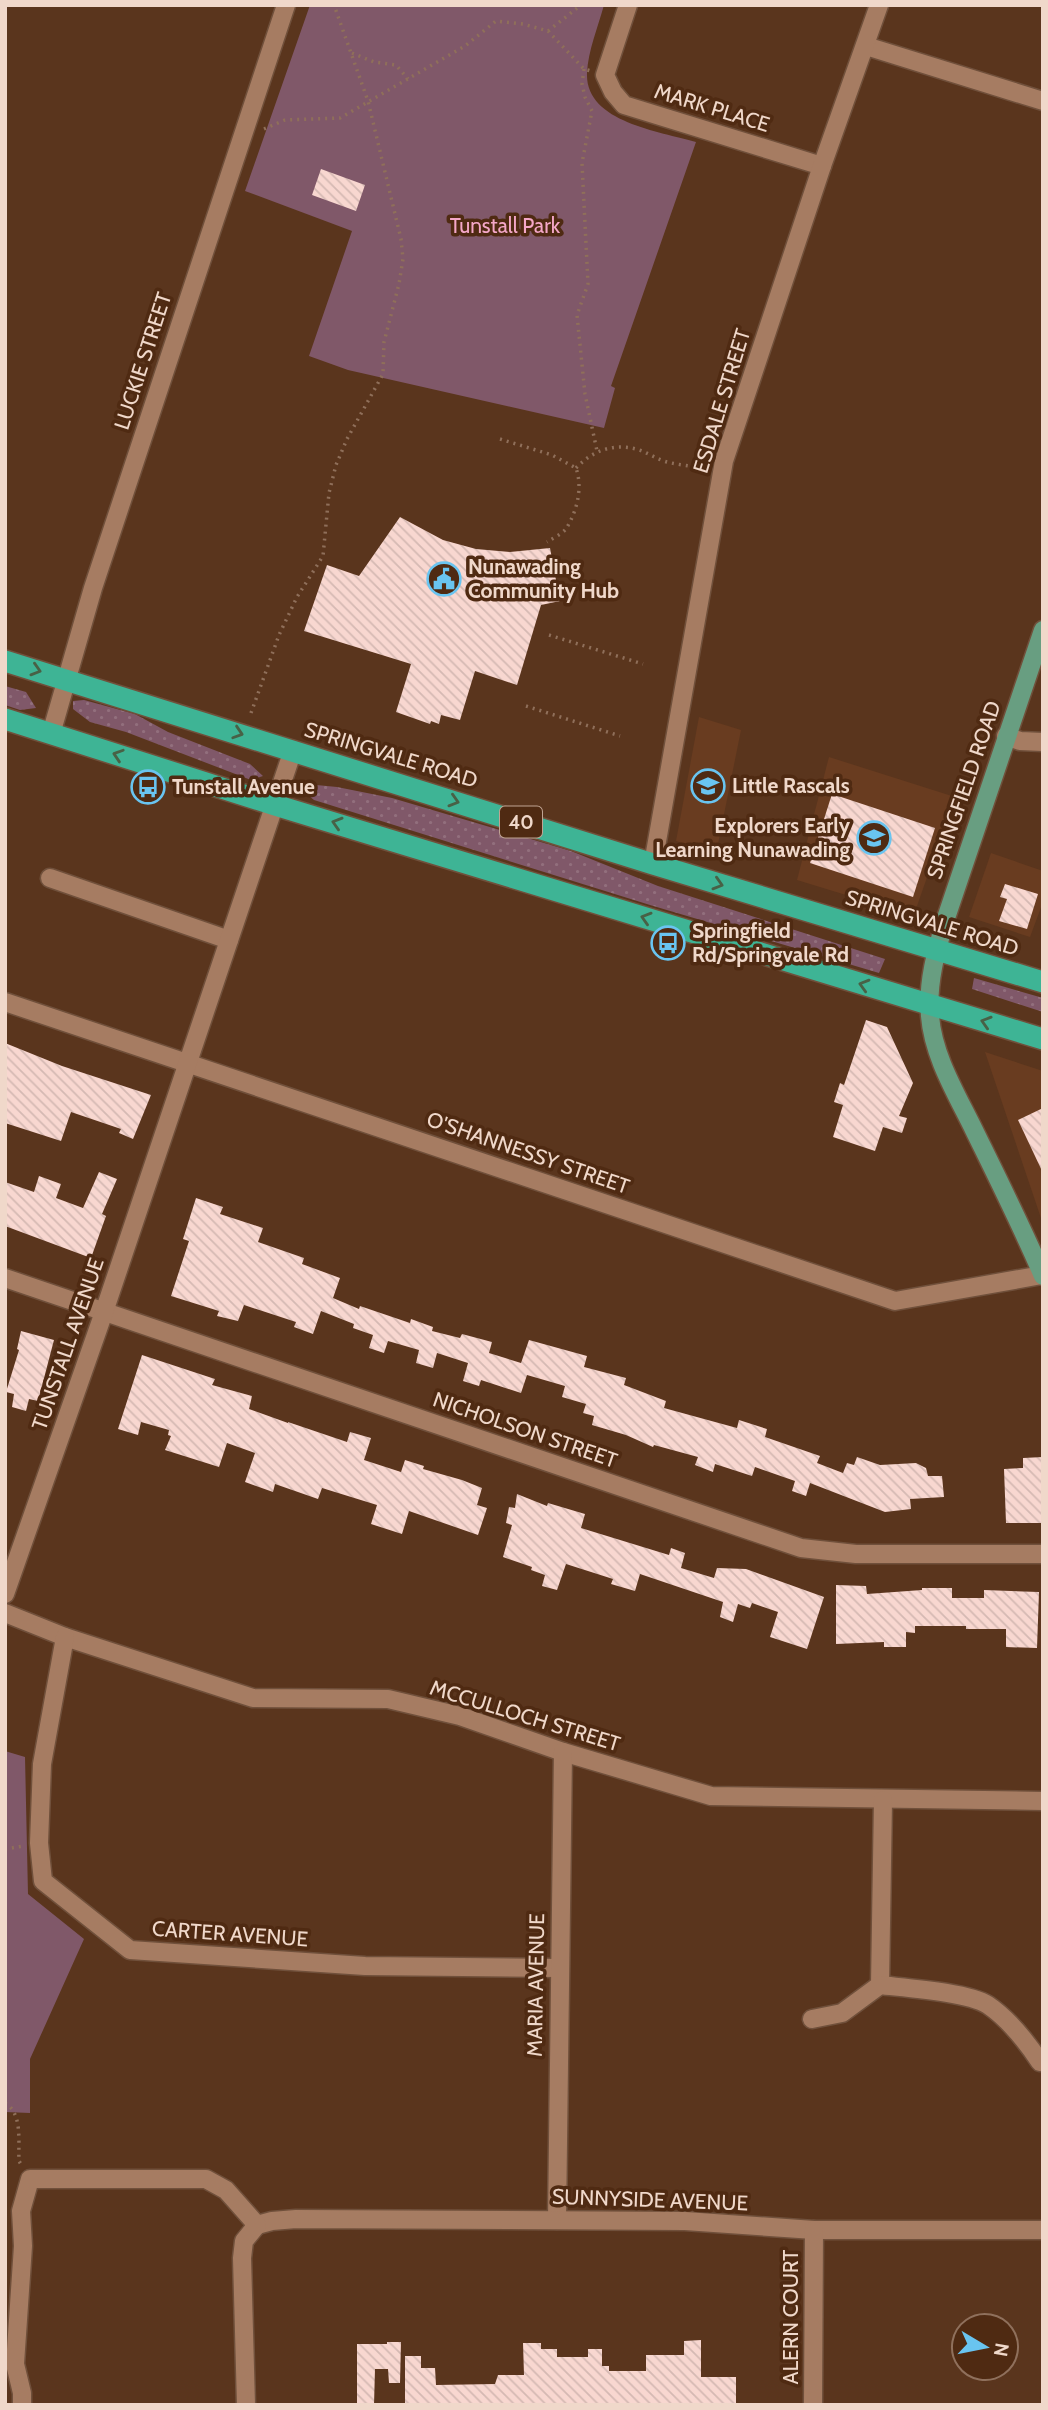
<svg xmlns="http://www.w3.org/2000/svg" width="1048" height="2410" font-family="Cabin,sans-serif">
	<defs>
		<pattern id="grass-dots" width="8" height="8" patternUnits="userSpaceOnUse" patternTransform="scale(1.75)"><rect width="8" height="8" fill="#805869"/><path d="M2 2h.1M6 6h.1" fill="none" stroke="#926f7d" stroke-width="1.8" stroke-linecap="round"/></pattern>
		<pattern id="building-back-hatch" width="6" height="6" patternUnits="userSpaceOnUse" patternTransform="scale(1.75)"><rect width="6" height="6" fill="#f8d7d0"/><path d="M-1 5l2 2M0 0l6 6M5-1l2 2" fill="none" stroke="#d5b9b3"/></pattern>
	</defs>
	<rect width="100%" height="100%" fill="#5a351d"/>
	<g fill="#693c20">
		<path d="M699,717L741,730L716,854L676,841Z"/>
		<path d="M829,757L955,797L917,906L905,913L797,880Z"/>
		<path d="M991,853L1043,871V902L1030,937L969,917Z"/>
		<path d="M985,1052L1043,1071V1224Z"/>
	</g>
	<g fill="url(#grass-dots)">
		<path d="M5,686L26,692L36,708L20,710L5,705Z"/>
		<path d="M84,700L135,714L168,732L250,764L263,776L251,780L126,732L90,722L73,709V701Z"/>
		<path d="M306,784L337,787L392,798L571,851L658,886L885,959L879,973L650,905L314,800L304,792Z"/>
		<path d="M974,978L1043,998V1012L972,989Z"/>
	</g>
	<g fill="#805869">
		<path d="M310,5H604C598,27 588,51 587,73C585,122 659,131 696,142L611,386L615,388L604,428L348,370L309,356L352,231L245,191Z"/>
		<path d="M5,1751L25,1757L28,1894L84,1939L30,2059V2113L5,2112Z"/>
	</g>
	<g fill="url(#building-back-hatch)">
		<path d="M321,169L365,185L356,211L312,195Z"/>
		<path d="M400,517L443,540L476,549L510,552L550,548L560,601L541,605L517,685L475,671L460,720L441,715L439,724L431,721L430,724L396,712L411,664L304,631L327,565L359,576Z"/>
		<path d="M832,794L935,828L913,897L810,863Z"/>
		<path d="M1005,884L1038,894L1027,929L999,921L1007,899L1000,897Z"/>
		<path d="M866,1020L887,1027L913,1083L899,1116L907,1118L902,1133L883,1127L875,1151L833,1137L843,1105L834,1102L840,1083L844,1085Z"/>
		<path d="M5,1043L62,1066L151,1095L133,1139L119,1133L121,1129L71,1112L61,1141L5,1123Z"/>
		<path d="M1043,1108V1173L1018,1120Z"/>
		<path d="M99,1172L117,1179L102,1214L106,1216L91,1258L5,1226V1182L34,1192L39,1176L61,1184L56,1198L83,1208Z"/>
		<path d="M196,1198L223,1207L220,1214L263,1228L258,1242L304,1258L302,1264L340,1278L333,1298L359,1309L360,1306L410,1323L411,1319L433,1327L432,1331L460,1338L462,1334L492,1342L489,1353L521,1363L529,1340L587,1356L584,1367L626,1378L624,1385L666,1401L664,1408L737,1428L739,1420L767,1429L765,1437L820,1456L817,1463L843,1473L847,1463L854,1465L857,1457L880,1465L916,1463L926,1468L928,1476H942L944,1497L910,1499L911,1509L885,1512L810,1483L806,1496L792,1491L795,1481L755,1467L752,1476L715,1464L713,1472L695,1465L698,1457L654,1445L653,1447L626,1435L592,1425L594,1416L583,1413L586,1404L562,1397L565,1386L527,1375L521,1393L481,1380L479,1386L463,1381L468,1363L437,1353L433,1368L416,1363L419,1350L388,1341L384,1353L369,1348L373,1335L353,1328L354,1324L321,1311L313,1334L294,1327L296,1322L244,1305L238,1321L217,1316L219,1311L171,1296L189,1241L183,1239Z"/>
		<path d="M21,1331L54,1340L38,1401L29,1399L26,1411L12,1407L14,1394L6,1392L19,1350L17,1349Z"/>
		<path d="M142,1355L215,1379L212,1385L252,1396L249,1409L288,1423V1422L347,1442L350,1432L371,1438L364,1460L401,1472L405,1460L424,1466L423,1469L462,1480L482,1488L477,1505L487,1508L478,1535L409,1511L402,1534L371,1524L377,1505L322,1488L318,1499L275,1484L273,1492L245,1482L255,1453L227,1443L219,1467L165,1450L171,1436L168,1435L169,1430L141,1422L138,1435L118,1429Z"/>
		<path d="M1043,1457V1523H1006L1004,1469L1023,1468V1458Z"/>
		<path d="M517,1494L547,1506L548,1503L585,1514L581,1528L669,1555L671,1548L685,1553L681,1568L714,1578L717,1568L746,1569L824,1597L807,1649L770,1637L778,1612L752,1603L750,1608L738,1604L733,1622L720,1617L723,1602L640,1574L635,1591L611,1584L613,1579L566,1564L557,1590L542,1586L545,1575L531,1570L532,1567L503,1557L512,1525L506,1523L509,1507L515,1508Z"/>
		<path d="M836,1585L866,1586L867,1594L922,1590V1588H952V1598H984V1590L1039,1592L1037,1648L1006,1647V1629H966V1626H915V1633L906,1632V1647H884V1642L836,1644Z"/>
		<path d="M701,2340V2377H736V2405H405V2356H421V2368H435L436,2385L495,2384L498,2375H524L523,2343H541V2349H557V2357H588V2349H602V2366H609V2371H646V2355H684V2341Z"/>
		<path d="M387,2342H401L400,2383H389L388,2369H375L374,2405H357V2344H387Z"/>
	</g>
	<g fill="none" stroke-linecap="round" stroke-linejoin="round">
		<defs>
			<g id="minor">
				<path d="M628,5L605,75L613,92L624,105L822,166"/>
				<path d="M866,46L1043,101"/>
				<path d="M51,734L93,588L286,5"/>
				<path d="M1006,736L1020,741L1043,742"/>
				<path d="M653,864L724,461L822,166L879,5"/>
				<path d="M50,878L229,940"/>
				<path d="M5,1002L895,1301L1042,1275"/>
				<path d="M5,1278L801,1548L856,1554H1043"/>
				<path d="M5,1594L104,1312L293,750"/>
				<path d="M5,1613L65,1637L253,1698L388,1699L460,1716L563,1752L711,1796L1043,1801"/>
				<path d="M65,1637L42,1764L39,1843L43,1881L130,1950L365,1966L559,1968"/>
				<path d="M880,1985L883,1800"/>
				<path d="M812,2019L842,2013L880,1985C906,1988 968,1992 988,2005C1010,2020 1026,2041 1040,2062"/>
				<path d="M557,2220L563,1752"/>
				<path d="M257,2225L272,2221L296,2219L685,2221L814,2230H1043"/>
				<path d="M22,2405V2393L15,2364L23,2246L21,2211L30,2179H206L226,2190L257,2225L244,2241L242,2258L246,2405"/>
				<path d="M813,2405L814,2230"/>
			</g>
			<path id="major" d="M1043,630L945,921C936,952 927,983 930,1016C933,1056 957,1095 974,1130C998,1179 1022,1227 1043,1276"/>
			<g id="highway">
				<path d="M5,661L653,864L1043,982"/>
				<path d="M5,719L275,805L1043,1039"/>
			</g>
		</defs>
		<use href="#minor" stroke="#70503b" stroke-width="21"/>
		<use href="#major" stroke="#70503b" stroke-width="21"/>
		<use href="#highway" stroke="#70503b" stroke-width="24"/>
		<g stroke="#8f6f5a" stroke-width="3.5" stroke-dasharray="2 5" stroke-linecap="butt">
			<path d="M548,31L581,5"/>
			<path d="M352,53L374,62L396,65L408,79"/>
			<path d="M584,69L582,84L585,97L592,111L582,163L588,284L577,315L585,394L597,451"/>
			<path d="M264,129L285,120L340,118L465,46L496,21L523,24L548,31L584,69L591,71"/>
			<path d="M500,439L552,455L576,468C583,488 577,511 566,529C562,534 553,538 547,542"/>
			<path d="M576,468C592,451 613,443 636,449C647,452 656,459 667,462C679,465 692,466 705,469"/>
			<path d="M549,635L643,664"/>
			<path d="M526,706L620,736"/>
			<path d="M251,713L279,635L297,597L323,556L329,493L336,465L347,439L383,374L384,342L399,284L403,259L401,239L368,101L334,5"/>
			<path d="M5,1849L24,1846"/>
			<path d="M5,2103C23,2113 18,2143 19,2161L22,2166"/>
		</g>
		<use href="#minor" stroke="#a67c62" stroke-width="18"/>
		<use href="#major" stroke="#689e81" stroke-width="18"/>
		<use href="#highway" stroke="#3eb495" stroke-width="21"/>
	</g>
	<defs><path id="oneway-chevron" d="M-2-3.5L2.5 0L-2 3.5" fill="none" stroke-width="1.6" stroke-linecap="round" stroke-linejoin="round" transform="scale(1.75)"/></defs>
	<g stroke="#486146">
		<use href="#oneway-chevron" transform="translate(36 670) rotate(17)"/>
		<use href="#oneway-chevron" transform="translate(238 733) rotate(18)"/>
		<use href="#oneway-chevron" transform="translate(118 755) rotate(-162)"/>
		<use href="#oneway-chevron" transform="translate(454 801) rotate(17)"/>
		<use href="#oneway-chevron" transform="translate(337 823) rotate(-163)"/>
		<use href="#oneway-chevron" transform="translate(718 884) rotate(17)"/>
		<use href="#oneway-chevron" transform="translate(646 918) rotate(-163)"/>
		<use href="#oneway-chevron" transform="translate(864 985) rotate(-164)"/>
		<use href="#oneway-chevron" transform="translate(986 1022) rotate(-163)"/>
	</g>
	<defs>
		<symbol id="civic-ring" viewBox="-11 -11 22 22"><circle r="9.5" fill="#4f2a12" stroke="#69c4f0" stroke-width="1.5"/><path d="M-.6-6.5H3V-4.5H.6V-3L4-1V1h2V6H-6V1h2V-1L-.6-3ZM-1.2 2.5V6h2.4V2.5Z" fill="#69c4f0"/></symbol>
		<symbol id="school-ring" viewBox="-11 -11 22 22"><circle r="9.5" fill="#4f2a12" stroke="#69c4f0" stroke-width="1.5"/><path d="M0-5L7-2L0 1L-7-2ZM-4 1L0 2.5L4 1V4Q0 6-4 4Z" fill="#69c4f0"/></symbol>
		<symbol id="bus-ring" viewBox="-11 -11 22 22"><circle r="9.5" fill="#4f2a12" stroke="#69c4f0" stroke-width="1.5"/><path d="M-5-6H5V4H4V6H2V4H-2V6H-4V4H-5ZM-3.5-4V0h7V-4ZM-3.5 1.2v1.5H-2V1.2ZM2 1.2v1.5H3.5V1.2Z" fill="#69c4f0"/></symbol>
	</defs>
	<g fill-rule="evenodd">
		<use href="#civic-ring" x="425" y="560" width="38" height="38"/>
		<use href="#school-ring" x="689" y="767" width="38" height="38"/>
		<use href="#bus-ring" x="129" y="768" width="38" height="38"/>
		<use href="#school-ring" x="855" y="819" width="38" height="38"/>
		<use href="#bus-ring" x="649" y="924" width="38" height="38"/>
	</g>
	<g text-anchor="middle" stroke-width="7" stroke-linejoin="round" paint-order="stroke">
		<rect fill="#4f2a12" stroke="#c0a493" stroke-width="2" x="500" y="806.5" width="42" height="31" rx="5"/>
		<g font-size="19" font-weight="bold" fill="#f0d8ca">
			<text x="521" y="829">40</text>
		</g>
		<g font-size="21" fill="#f0d8ca" stroke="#4f2a12">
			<text transform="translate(712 108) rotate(17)" y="7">MARK PLACE</text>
			<text transform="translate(143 361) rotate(-72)" y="7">LUCKIE STREET</text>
			<text transform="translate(722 401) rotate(-73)" y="7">ESDALE STREET</text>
			<text transform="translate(391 755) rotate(17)" y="7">SPRINGVALE ROAD</text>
			<text transform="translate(964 790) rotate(-71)" y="7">SPRINGFIELD ROAD</text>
			<text transform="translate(932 923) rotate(17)" y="7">SPRINGVALE ROAD</text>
			<text transform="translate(528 1153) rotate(19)" y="7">O'SHANNESSY STREET</text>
			<text transform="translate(68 1344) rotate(-71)" y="7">TUNSTALL AVENUE</text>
			<text transform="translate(525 1430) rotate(19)" y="7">NICHOLSON STREET</text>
			<text transform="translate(525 1716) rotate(17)" y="7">MCCULLOCH STREET</text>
			<text transform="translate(230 1934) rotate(4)" y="7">CARTER AVENUE</text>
			<text transform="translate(536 1985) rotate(-89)" y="7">MARIA AVENUE</text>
			<text transform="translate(650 2200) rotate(2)" y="7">SUNNYSIDE AVENUE</text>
			<text transform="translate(791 2317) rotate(-90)" y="7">ALERN COURT</text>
		</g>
		<g font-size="21" fill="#f4a7c8" stroke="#4f2a12">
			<text x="505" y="233">Tunstall Park</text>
		</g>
		<g font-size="21" font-weight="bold" fill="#f0d8ca" stroke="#4f2a12" text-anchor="start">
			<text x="468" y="574">Nunawading<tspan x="468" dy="24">Community Hub</tspan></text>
			<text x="732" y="793">Little Rascals</text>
			<text x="172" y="794">Tunstall Avenue</text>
			<text x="850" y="833" text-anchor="end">Explorers Early<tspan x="850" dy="24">Learning Nunawading</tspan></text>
			<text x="692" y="938">Springfield<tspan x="692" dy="24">Rd/Springvale Rd</tspan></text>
		</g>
	</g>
	<rect width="1048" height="2410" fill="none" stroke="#f0d8ca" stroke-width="14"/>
	<g transform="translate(985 2347) rotate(100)"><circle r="33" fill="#4f2a12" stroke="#8f705c" stroke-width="2"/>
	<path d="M0-5L12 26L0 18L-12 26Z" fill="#69c4f0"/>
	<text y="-10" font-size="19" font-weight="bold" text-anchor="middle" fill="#f0d8ca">N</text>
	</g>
</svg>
